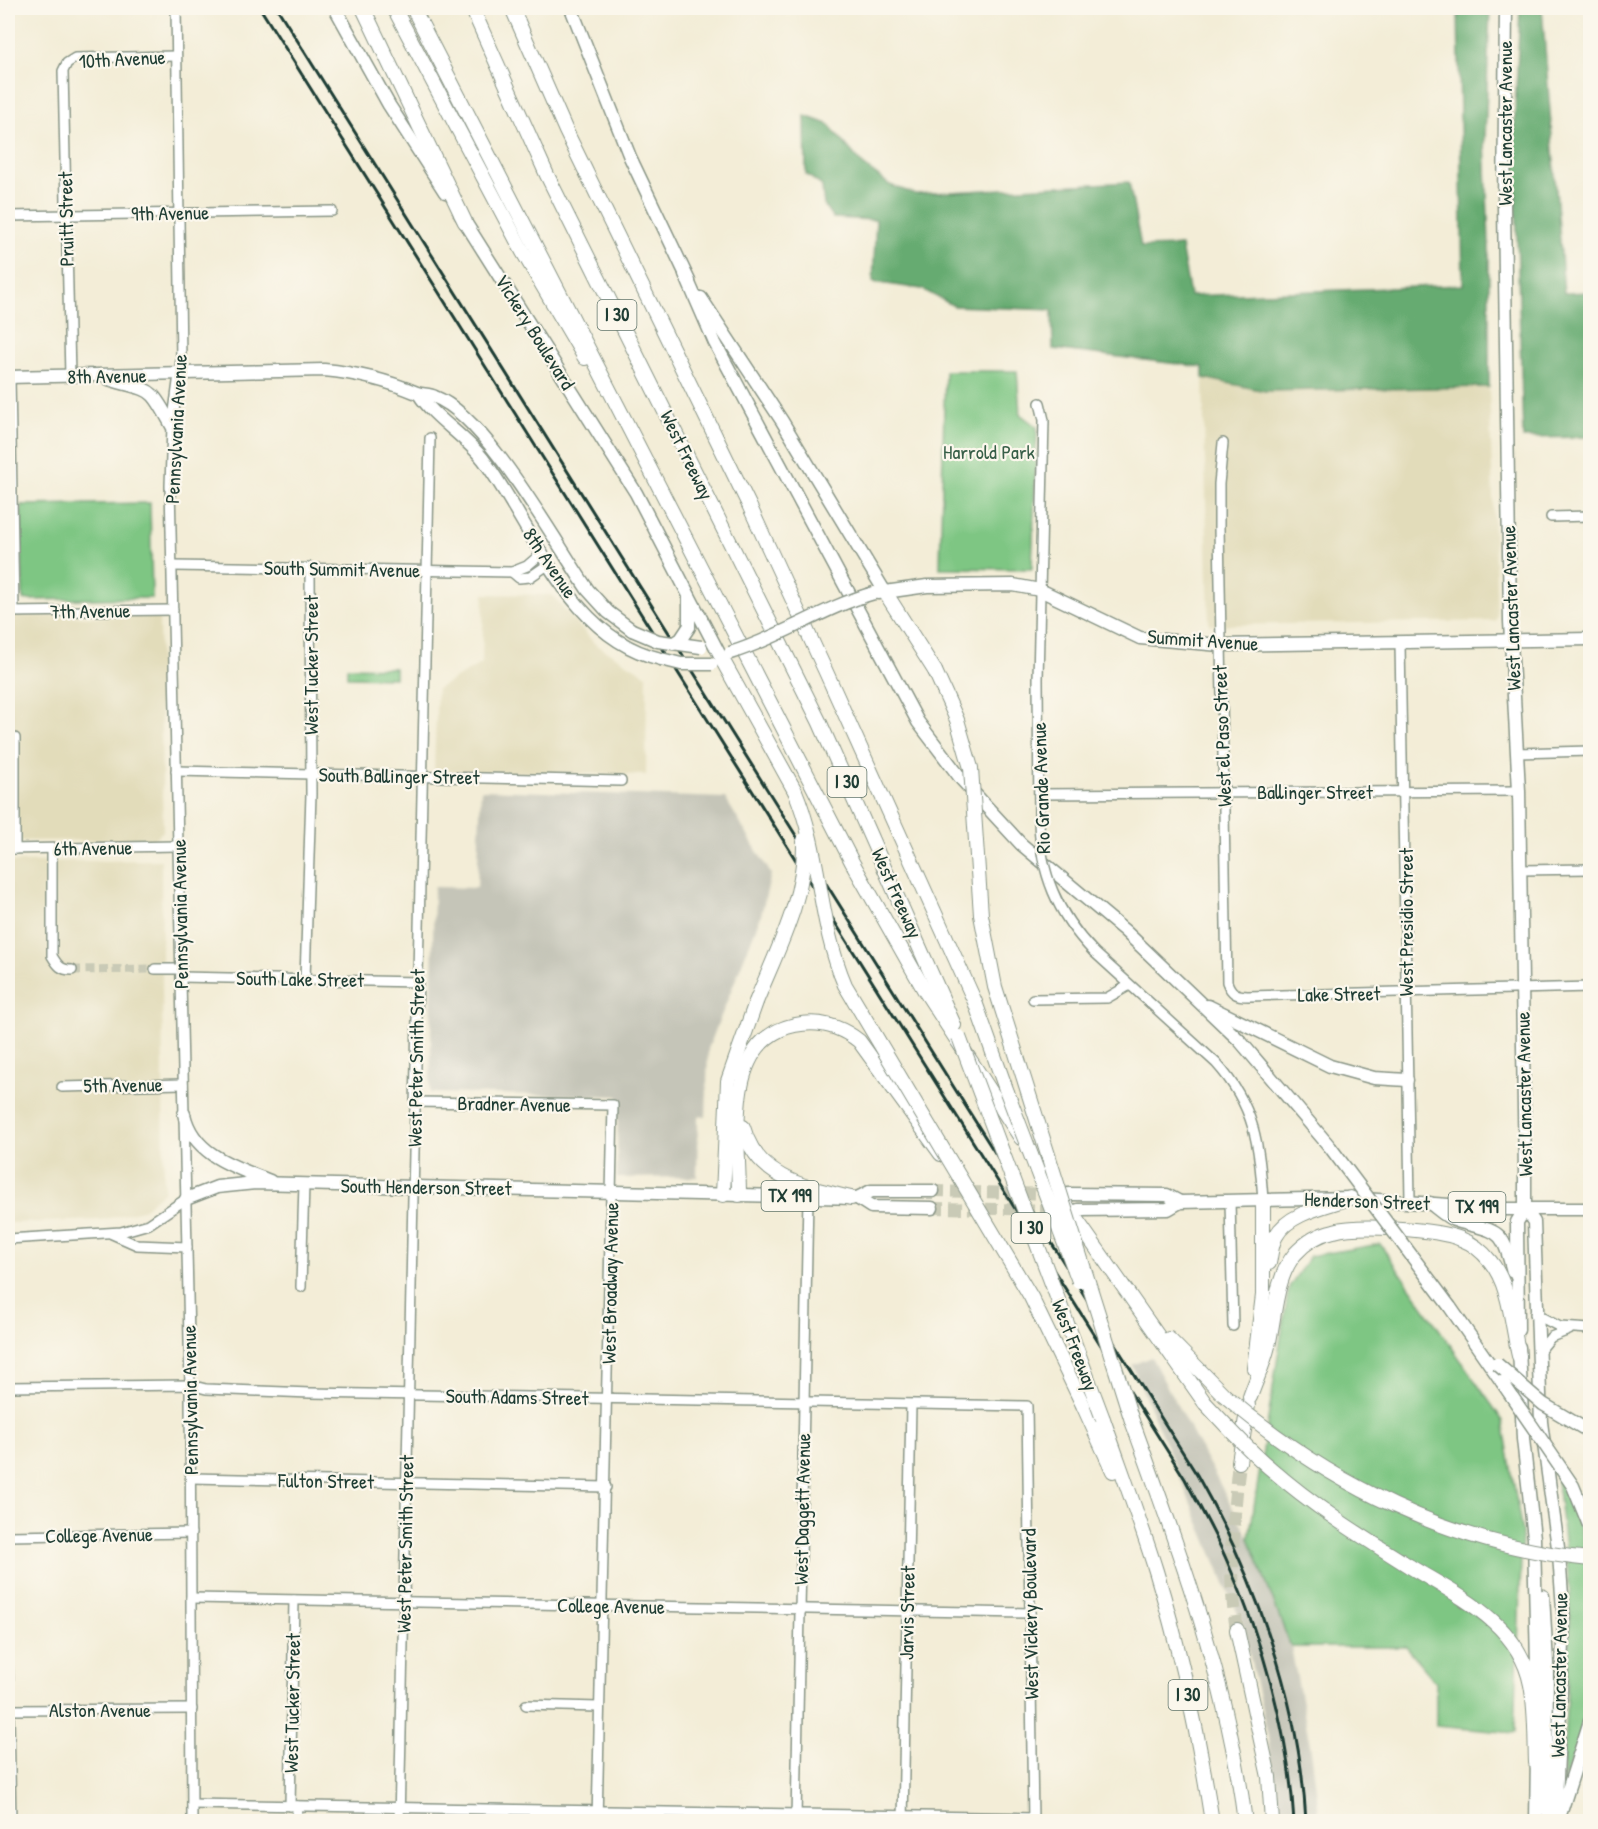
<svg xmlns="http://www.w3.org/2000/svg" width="1598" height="1829" font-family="'Patrick Hand',sans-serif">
	<rect width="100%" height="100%" fill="#fbf7ec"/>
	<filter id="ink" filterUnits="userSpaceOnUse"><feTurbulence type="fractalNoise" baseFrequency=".0167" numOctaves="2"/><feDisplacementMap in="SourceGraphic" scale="12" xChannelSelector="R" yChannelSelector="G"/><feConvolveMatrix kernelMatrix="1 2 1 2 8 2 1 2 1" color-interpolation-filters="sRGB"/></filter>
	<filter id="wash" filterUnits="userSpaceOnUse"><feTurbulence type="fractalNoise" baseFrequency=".008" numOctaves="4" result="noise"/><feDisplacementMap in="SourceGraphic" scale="24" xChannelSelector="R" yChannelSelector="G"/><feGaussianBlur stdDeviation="1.35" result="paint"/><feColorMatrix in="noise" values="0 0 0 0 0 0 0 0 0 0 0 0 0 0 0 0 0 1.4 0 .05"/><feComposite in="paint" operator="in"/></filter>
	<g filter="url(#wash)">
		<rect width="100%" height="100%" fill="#f3edd7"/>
		<g fill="#e2dcba">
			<path d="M1203,378L1265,391L1489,387L1497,616L1495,621L1209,625Z"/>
			<path d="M8,504L10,616L159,617L163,831L153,840L8,841Z"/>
			<path d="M484,594L552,595L595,644L647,675L646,775L434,770L437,689L482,663Z"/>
			<path d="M161,860L164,1191L142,1210L102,1220L8,1223V862Z"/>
		</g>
		<g fill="#c5c5b8">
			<path d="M481,790L725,798L771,874L761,915L708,1049L706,1117L698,1116L697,1177L617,1178L618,1096L430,1093L434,887L477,888Z"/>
			<path d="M1151,1357L1249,1538L1291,1647L1311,1750L1320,1821H1276L1268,1737L1243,1626L1132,1365Z"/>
		</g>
		<g fill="#7ec683" stroke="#4e825c" stroke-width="1.5">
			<path d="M945,371H1017L1020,414L1037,427L1032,569L940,568Z"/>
			<path d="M150,503L152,598L23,600L21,505Z"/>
			<path d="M347,667L395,668V678L347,677Z"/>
			<path d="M1380,1244L1503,1421L1522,1532L1515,1733L1436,1726V1682L1406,1647H1291L1249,1538L1289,1287L1310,1256Z"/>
			<path d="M1556,1472L1568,1494L1590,1562V1699L1576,1749L1562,1783L1570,1637V1592Z"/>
		</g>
		<g fill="#66ab71" stroke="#427452" stroke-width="1.5">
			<path d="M1458,8H1490L1485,139L1489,244V387L1265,391L1203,378V367L1053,349L1052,310L954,306L922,289L873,282L876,220L833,218L824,205L822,186L806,174L805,116L828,124L863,165L890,185L915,194L1129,182L1141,247L1181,246L1190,296L1463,285Z"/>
			<path d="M1520,8H1542L1564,293L1590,292V437L1523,438L1514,133Z"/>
		</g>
	</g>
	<g filter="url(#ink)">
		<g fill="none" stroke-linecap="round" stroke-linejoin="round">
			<path stroke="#c9cab6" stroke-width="9" stroke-dasharray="9 4.5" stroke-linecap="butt" d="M72,970L155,969"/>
			<g stroke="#c9cab6" stroke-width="12" stroke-dasharray="12 6" stroke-linecap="butt">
				<path d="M933,1191L1055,1194"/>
				<path d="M932,1208L1060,1210"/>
			</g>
			<path stroke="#c9cab6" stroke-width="14" stroke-dasharray="14 7" stroke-linecap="butt" d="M1237,1630C1228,1573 1233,1519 1239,1462"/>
			<defs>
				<g id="minor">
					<path d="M176,8L181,360L172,426L170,486L190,1385L192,1822"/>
					<path d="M8,216L332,211"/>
					<path d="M70,376L63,71L67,63L75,58L176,56"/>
					<path d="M10,377L14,612"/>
					<path d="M1223,443L1219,484V527L1227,982C1231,993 1236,996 1248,996L1590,987"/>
					<path d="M1551,517L1590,516"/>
					<path d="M173,566L512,572L527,566L542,553"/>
					<path d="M512,572L519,578L530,577L549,564"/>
					<path d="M8,612L173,610"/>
					<path d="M1400,644L1410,1200"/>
					<path d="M15,738V849"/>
					<path d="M1517,753L1590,751"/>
					<path d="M176,771L621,781"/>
					<path d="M1039,794L1519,791"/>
					<path d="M1039,820L1038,679L1044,420L1040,403"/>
					<path d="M8,849L178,846"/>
					<path d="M52,849V956C58,966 61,970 72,970"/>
					<path d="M1521,870L1590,869"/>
					<path d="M1094,952L1216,1063C1255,1106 1259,1144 1263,1200"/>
					<path d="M155,969H181"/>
					<path d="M181,977L418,982"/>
					<path d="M305,979L311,794L310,567"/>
					<path d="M1033,999L1107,998L1128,986"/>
					<path d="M62,1087L183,1084"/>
					<path d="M415,1102L613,1105L597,1822"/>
					<path d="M1230,1201L1233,1326"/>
					<path d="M112,1234L137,1245L187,1247"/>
					<path d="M8,1239L121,1232L149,1224L186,1199"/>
					<path d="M301,1287L304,1184"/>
					<path d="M1535,1314L1560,1327L1590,1329"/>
					<path d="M1538,1353L1551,1337L1569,1330"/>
					<path d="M8,1387L190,1385L206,1389L310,1393L1027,1406L1033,1822"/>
					<path d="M191,1478L606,1487"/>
					<path d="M8,1536L191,1533"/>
					<path d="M191,1598L1030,1613"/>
					<path d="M8,1663L11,1822"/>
					<path d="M526,1705L598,1707"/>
					<path d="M8,1710L192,1709"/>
					<path d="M192,1804L1033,1818"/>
					<path d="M290,1806L294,1600"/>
					<path d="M796,1819L808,1197"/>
					<path d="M297,1822V1806"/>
					<path d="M399,1822L430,438"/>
					<path d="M903,1822L911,1405"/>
				</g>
				<g id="major">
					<path d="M335,8L389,105L445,192"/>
					<path d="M571,8L630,157L689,281"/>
					<path d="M1506,8L1504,206L1510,621L1519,791L1525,1173V1209L1517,1222L1518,1330"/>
					<path d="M460,214L636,493L724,663"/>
					<path d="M685,274L715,343L918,722L962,780L1021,844L1125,931L1240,1041L1330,1147"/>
					<path d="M701,298L782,421L885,592"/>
					<path d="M8,377L324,370C357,373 386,380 417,393C423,395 429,394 435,397C486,416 555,542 588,590L608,612L632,630"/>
					<path d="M109,379C153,393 149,383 172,426"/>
					<path d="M419,394C433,417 464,435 483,459C534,527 568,638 661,659"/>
					<path d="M878,593L927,586L1013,585L1040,590L1140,638L1220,645L1590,639"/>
					<path d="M689,627V598"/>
					<path d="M1208,1006L1330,1066L1374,1078L1407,1080"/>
					<path d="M184,1114C193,1155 235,1167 270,1181"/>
					<path d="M1068,1194L1167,1195L1180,1202"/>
					<path d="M857,1198L871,1207L932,1208"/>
					<path d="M186,1199L217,1187L255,1183L857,1198L871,1191H933"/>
					<path d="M1430,1203C1438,1209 1448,1219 1457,1221C1498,1233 1502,1226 1513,1272"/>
					<path d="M1525,1209L1534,1222L1541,1422L1559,1555L1564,1622L1555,1822"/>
					<path d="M1078,1210L1168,1209L1180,1202L1350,1198L1505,1209H1590"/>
					<path d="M1450,1307L1502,1382"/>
					<path d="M1519,1347L1523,1439L1534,1538L1538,1707"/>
					<path d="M1543,1596L1547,1663L1546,1804L1550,1822"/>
					<path d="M1559,1818L1590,1721"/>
					<path d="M1536,1822L1537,1754"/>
				</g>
				<g id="highway">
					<path d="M363,8L465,222"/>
					<path d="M394,8L523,252L585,358"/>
					<path d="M413,8L852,862L925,991L1021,1138"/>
					<path d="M472,8L547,175L820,723L954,1025"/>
					<path d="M512,8L566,131L749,505L826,672L975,1002L1007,1092"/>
					<path d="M885,592L935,671"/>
					<path d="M724,663L795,791"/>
					<path d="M743,1127C757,1179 804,1187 851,1198"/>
					<path d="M1038,1165L1205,1403"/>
					<path d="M723,1195L728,1081L756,1002"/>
					<path d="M739,1195C739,1139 722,1040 795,1025C819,1020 840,1026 859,1041L941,1154"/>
					<path d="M1269,1263C1271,1255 1271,1244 1276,1236C1288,1213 1327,1206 1350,1198"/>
					<path d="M1169,1339L1224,1395"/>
					<path d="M1254,1368L1263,1295V1200"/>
					<path d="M1250,1397C1256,1380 1264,1363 1268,1346C1275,1316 1275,1278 1295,1254C1305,1243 1319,1234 1334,1231C1358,1224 1437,1229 1461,1239C1472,1243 1482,1251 1490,1261C1510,1285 1512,1326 1519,1356"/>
					<path d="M1083,1405L1113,1471"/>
					<path d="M1103,1419C1121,1470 1140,1520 1156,1571C1181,1653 1199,1737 1212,1822"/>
					<path d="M1132,1421C1180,1552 1228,1682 1245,1822"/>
					<path d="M1239,1462L1248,1405"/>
					<path d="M1409,1566C1458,1596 1519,1623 1531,1685C1536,1710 1535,1737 1536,1763"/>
					<path d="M1237,1630L1269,1777L1272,1822"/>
				</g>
			</defs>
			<use href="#minor" stroke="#899586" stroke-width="12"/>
			<use href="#major" stroke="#899586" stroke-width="15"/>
			<use href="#highway" stroke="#899586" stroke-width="16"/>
			<use href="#minor" stroke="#fff" stroke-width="9"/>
			<use href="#major" stroke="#fff" stroke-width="12"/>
			<use href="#highway" stroke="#fff" stroke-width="14"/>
			<g stroke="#1f3d34" stroke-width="3">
				<path d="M260,8L1185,1479C1199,1506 1215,1533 1227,1561C1263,1641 1289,1733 1294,1822"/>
				<path d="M277,8L1197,1475C1256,1579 1300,1701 1306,1822"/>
			</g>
			<defs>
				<path id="minor-bridge" d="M1039,820C1040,873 1057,914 1094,952"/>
				<g id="major-bridge">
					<path d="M632,630L658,641L701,647"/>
					<path d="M673,644L681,639L689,627"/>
					<path d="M730,653C780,638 824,607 874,593"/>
					<path d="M661,659L681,664H712"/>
					<path d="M1330,1147L1450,1307"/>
					<path d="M1497,1364L1543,1404L1590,1432"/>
					<path d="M1502,1382L1573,1486L1589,1525"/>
				</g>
				<g id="highway-bridge">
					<path d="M935,671L957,720L971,768L981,915L995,987L1132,1421"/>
					<path d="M795,791C821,853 818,922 845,985L1031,1297L1083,1405"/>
					<path d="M756,1002C777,950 806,897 804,840"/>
					<path d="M959,1037L1103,1419"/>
					<path d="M1007,1092L1079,1281"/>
					<path d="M1224,1395C1328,1484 1452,1546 1590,1559"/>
					<path d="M1205,1403C1226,1425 1246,1448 1270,1468C1313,1506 1361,1536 1409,1566"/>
				</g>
			</defs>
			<use href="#minor-bridge" stroke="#899586" stroke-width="12" stroke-linecap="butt"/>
			<use href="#major-bridge" stroke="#899586" stroke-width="15" stroke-linecap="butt"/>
			<use href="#highway-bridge" stroke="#899586" stroke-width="16" stroke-linecap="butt"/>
			<use href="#minor-bridge" stroke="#fff" stroke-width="9"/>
			<use href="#major-bridge" stroke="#fff" stroke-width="12"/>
			<use href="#highway-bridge" stroke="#fff" stroke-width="14"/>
		</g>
	</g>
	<g text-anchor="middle" stroke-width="4.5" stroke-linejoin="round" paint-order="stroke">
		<g fill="#fbf7ec" stroke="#61756b" stroke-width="1.5">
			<rect x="597.5" y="300" width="39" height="30" rx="4.5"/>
			<rect x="827.5" y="767" width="39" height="30" rx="4.5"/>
			<rect x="761.5" y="1181" width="57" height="30" rx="4.5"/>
			<rect x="1448.5" y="1192" width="57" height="30" rx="4.5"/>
			<rect x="1011.5" y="1213" width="39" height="30" rx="4.5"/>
			<rect x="1168.5" y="1680" width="39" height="30" rx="4.5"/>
		</g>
		<g font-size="18" font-weight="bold" fill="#1f3d34">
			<text x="617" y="321">I 30</text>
			<text x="847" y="788">I 30</text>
			<text x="790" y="1202">TX 199</text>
			<text x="1477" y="1213">TX 199</text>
			<text x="1031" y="1234">I 30</text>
			<text x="1188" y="1701">I 30</text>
		</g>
		<g font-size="20" fill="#1f3d34" stroke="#fbf7ec">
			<text transform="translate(122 59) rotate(-3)" y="7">10th Avenue</text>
			<text transform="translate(1505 123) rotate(-90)" y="7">West Lancaster Avenue</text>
			<text transform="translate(170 213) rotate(-1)" y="7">9th Avenue</text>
			<text transform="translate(66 219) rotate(-91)" y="7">Pruitt Street</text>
			<text transform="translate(535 332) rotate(58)" y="7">Vickery Boulevard</text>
			<text transform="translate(107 376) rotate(-1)" y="7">8th Avenue</text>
			<text transform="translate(176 429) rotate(-87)" y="7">Pennsylvania Avenue</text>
			<text transform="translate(687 455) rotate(64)" y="7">West Freeway</text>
			<text transform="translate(550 563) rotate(56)" y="7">8th Avenue</text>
			<text transform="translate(342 569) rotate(1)" y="7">South Summit Avenue</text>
			<text transform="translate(1511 608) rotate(-92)" y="7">West Lancaster Avenue</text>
			<text transform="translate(90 611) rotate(-1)" y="7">7th Avenue</text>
			<text transform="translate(1203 640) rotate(4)" y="7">Summit Avenue</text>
			<text transform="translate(311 665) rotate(-90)" y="7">West Tucker Street</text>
			<text transform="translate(1222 736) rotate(-92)" y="7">West el Paso Street</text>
			<text transform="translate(399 776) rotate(1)" y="7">South Ballinger Street</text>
			<text transform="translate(1041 788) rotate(-92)" y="7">Rio Grande Avenue</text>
			<text x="1315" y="799">Ballinger Street</text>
			<text transform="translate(93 848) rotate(-1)" y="7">6th Avenue</text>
			<text transform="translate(897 893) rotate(66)" y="7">West Freeway</text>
			<text transform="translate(180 914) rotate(-91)" y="7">Pennsylvania Avenue</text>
			<text transform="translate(1406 922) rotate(-90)" y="7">West Presidio Street</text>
			<text transform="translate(300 979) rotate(1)" y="7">South Lake Street</text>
			<text transform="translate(1339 994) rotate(-1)" y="7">Lake Street</text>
			<text transform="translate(416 1058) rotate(-89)" y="7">West Peter Smith Street</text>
			<text transform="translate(123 1085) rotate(-1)" y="7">5th Avenue</text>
			<text transform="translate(1524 1094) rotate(-91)" y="7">West Lancaster Avenue</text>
			<text transform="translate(514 1104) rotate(1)" y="7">Bradner Avenue</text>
			<text transform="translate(426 1187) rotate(1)" y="7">South Henderson Street</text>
			<text transform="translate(1367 1201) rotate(2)" y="7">Henderson Street</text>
			<text transform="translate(610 1283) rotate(-89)" y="7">West Broadway Avenue</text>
			<text transform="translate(1075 1345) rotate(69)" y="7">West Freeway</text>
			<text transform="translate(517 1397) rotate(1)" y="7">South Adams Street</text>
			<text transform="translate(190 1400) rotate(-91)" y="7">Pennsylvania Avenue</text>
			<text transform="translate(326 1481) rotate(1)" y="7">Fulton Street</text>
			<text transform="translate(802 1509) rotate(-89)" y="7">West Daggett Avenue</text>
			<text transform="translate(99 1535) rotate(-1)" y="7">College Avenue</text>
			<text transform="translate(405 1544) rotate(-89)" y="7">West Peter Smith Street</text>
			<text transform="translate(611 1606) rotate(1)" y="7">College Avenue</text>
			<text transform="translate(907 1613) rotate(-89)" y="7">Jarvis Street</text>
			<text transform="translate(1030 1614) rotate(-91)" y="7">West Vickery Boulevard</text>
			<text transform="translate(1559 1675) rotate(-89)" y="7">West Lancaster Avenue</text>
			<text transform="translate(292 1703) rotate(-89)" y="7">West Tucker Street</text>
			<text x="100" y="1717">Alston Avenue</text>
		</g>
		<g font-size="20" fill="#375f48" stroke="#fbf7ec">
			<text x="989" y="459">Harrold Park</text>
		</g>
	</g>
	<rect width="1598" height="1829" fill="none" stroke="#fbf7ec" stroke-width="30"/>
</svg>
